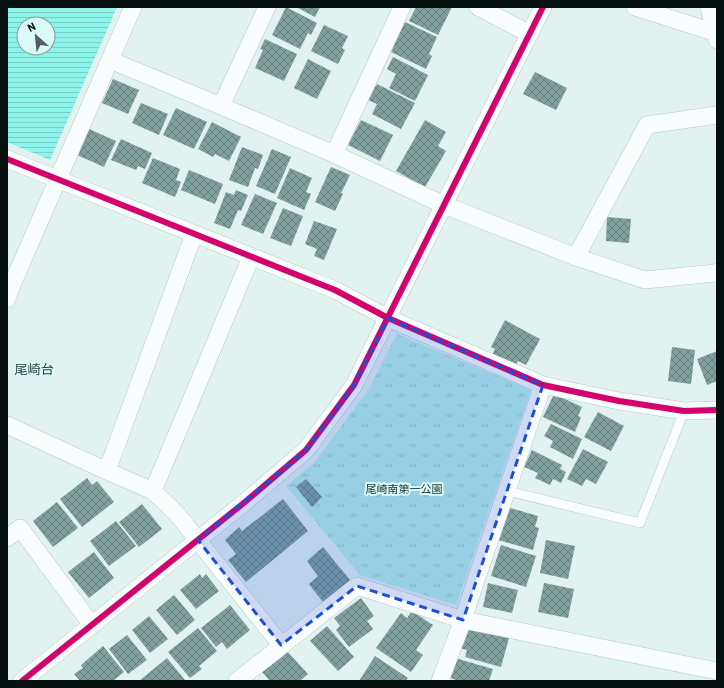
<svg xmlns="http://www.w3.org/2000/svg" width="724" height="688" font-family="Barlow,'Noto Sans JP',sans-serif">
	<defs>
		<pattern id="park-tufts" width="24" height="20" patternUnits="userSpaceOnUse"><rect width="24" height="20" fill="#b6efe9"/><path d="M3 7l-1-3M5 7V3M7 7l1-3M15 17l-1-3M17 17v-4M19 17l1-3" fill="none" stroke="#9bccc7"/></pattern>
		<pattern id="water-rules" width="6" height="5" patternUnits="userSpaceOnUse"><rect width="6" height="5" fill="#8df3eb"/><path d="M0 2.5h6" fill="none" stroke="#78cfc8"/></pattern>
		<pattern id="building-cross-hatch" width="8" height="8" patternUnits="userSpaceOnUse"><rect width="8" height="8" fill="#80a09e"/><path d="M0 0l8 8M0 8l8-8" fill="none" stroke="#67817f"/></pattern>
	</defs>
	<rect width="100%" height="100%" fill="#e1f3f1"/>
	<path fill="url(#park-tufts)" d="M397,334L531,390L456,605L360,575L286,486L314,463L369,389Z"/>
	<path fill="url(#water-rules)" fill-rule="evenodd" d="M7,7H117L50,160L7,142ZM24,24H48V48H24Z"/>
	<g fill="url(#building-cross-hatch)">
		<path d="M286,7L317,23L311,35L308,33L300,49L272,35Z"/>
		<path d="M296,7H320L315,17Z"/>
		<path d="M416,7H452L438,35L409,21Z"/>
		<path d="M405,22L437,37L429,54L432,56L426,69L391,52Z"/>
		<path d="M324,25L348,36L342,48L345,50L338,64L311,51Z"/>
		<path d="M265,39L297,54L284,81L255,68L263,50L260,49Z"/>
		<path d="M393,57L428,75L415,101L389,88L396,74L387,69Z"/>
		<path d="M308,59L331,71L317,99L294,88Z"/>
		<path d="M535,72L567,88L556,110L523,94Z"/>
		<path d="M113,79L139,90L128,114L102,103Z"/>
		<path d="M377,84L415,103L401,129L372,114L377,104L368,100Z"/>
		<path d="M141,103L168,114L159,135L132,123Z"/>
		<path d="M176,108L207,122L194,149L163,135Z"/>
		<path d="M361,120L393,135L380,161L348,145Z"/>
		<path d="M425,120L446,132L438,146L446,151L425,187L396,171Z"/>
		<path d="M212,122L241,137L229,161L215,154L213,157L198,149Z"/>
		<path d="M89,129L116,141L104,167L77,155Z"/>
		<path d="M121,139L152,153L145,169L138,166L136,170L111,160Z"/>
		<path d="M242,147L263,155L258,169L255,168L248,187L229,180Z"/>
		<path d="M272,149L291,157L275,194L256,186Z"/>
		<path d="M153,158L180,169L176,180L181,182L175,197L142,183Z"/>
		<path d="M331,167L350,175L341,193L343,194L335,211L315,202Z"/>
		<path d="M290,168L312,178L306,192L311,194L304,210L277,198Z"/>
		<path d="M189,170L223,184L215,204L181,190Z"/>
		<path d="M236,190L248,195L241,211L238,210L230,229L214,223L226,192L234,195Z"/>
		<path d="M255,194L277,203L263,234L241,225Z"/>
		<path d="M283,208L303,216L291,246L270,238Z"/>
		<path d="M607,217L631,219L629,243L606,241Z"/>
		<path d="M314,221L337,229L324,260L314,256L317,249L305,244Z"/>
		<path d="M505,320L540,339L526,365L518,361L515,367L492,355L495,349L491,347Z"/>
		<path d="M672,347L695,350L691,384L668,381Z"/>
		<path d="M717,351V381L707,385L697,359Z"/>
		<path d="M554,394L582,407L578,416L581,417L575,432L543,417Z"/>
		<path d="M598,412L624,426L611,451L584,437Z"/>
		<path d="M551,424L582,439L573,459L550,447L553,441L544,436Z"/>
		<path d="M583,449L608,462L596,484L586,479L582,486L567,479Z"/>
		<path d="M532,450L562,465L560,469L566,472L561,483L553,479L550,485L535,478L538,473L524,467Z"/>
		<path d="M87,478L92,485L97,481L114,502L82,527L60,499Z"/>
		<path d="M306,479L322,497L312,507L296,487Z"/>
		<path d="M283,499L308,531L246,582L228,560L236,554L225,540L239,527L242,531Z"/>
		<path d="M57,502L78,528L53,547L33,521Z"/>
		<path d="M142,504L162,529L139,547L119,522Z"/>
		<path d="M507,507L538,516L535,527L539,528L533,550L498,540Z"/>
		<path d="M116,521L136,546L109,566L90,541Z"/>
		<path d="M546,540L575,546L568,579L540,573Z"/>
		<path d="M501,545L536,556L526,587L491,576Z"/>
		<path d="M323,547L350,580L323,602L309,584L318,576L307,561Z"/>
		<path d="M94,552L114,578L89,598L68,572Z"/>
		<path d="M200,574L202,578L206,574L219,591L196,609L180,590Z"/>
		<path d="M488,583L518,590L512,613L483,607Z"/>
		<path d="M544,583L574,589L568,618L538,612Z"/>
		<path d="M174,595L195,620L177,635L156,610Z"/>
		<path d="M361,598L374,616L367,621L373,629L349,647L336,630L340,626L334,618Z"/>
		<path d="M230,605L250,630L227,649L222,642L216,647L201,628Z"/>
		<path d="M412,611L433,625L416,650L423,655L411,672L376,648L401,613L407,618Z"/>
		<path d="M149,616L168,639L150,653L132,630Z"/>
		<path d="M327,626L354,657L338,671L310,641Z"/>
		<path d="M465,626L509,638L501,667L465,657L467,650L459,648Z"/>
		<path d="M198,628L217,651L199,666L202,669L190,678L168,652Z"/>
		<path d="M127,635L147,660L128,674L109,649Z"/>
		<path d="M103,646L124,672L113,681H80L74,674L83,668L81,665Z"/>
		<path d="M286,650L308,674L300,681H270L262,672Z"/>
		<path d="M375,656L408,678L406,681H359Z"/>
		<path d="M167,658L185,680L184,681H139Z"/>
		<path d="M455,658L493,669L489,681H456V680L448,677Z"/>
	</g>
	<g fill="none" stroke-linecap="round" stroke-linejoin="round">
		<defs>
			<path id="service" d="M507,491L640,523L684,411"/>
			<g id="minor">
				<path d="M478,7L530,34"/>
				<path d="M635,7L716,33"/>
				<path d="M709,7L717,40"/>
				<path d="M110,60L221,106L334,154L444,205L576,257L645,280L715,273L717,272"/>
				<path d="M221,106L267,7"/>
				<path d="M334,154L402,7"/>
				<path d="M7,159L335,290L388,318L543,385L619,401L684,411L717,410"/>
				<path d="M576,257L647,125L717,115"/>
				<path d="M7,299L11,287L133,7"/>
				<path d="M7,425L107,471L153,491L177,514L281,645"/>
				<path d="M107,471L194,234"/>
				<path d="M153,491L251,257"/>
				<path d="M7,538L20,528L92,625"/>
				<path d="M22,681L245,502L306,450L354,385L543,7"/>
				<path d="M237,681L357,586L463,620L717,671"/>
				<path d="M440,681L463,620L474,586L543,385"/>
			</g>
		</defs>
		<use href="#service" stroke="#b8c6c4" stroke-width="10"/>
		<use href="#minor" stroke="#b8c6c4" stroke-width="18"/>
		<use href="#service" stroke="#fafdfd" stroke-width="9"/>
		<use href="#minor" stroke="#fafdfd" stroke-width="17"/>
		<defs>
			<g id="cycleway">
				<path d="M7,159L335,290L388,318L543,385L619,401L684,411L717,410"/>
				<path d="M22,681L245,502L306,450L354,385L543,7"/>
			</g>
		</defs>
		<use href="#cycleway" stroke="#dafaf7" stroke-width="8"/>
		<use href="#cycleway" stroke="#d6006c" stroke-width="6"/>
	</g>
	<path fill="#1d4ed8" fill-opacity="0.2" stroke="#1d4ed8" stroke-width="3" stroke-dasharray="8 5" stroke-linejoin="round" d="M388,318L543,385L463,620L357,586L281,645L198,540L306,450L354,385Z"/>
	<g text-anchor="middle" stroke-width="4" stroke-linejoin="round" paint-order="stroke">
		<g font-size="11" fill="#1c3432" stroke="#dafaf7">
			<text x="404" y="493">尾崎南第一公園</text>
		</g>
		<g font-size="13" fill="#26423f" stroke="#dafaf7">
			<text x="34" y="374">尾崎台</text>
		</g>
	</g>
	<rect width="724" height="688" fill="none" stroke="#06100f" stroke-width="16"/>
	<g transform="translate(36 36) rotate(333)"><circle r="19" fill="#dafaf7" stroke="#859c9a"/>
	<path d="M0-3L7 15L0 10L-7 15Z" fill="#535f5e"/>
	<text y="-6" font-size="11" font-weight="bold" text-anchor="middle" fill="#06100f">N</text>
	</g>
</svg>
